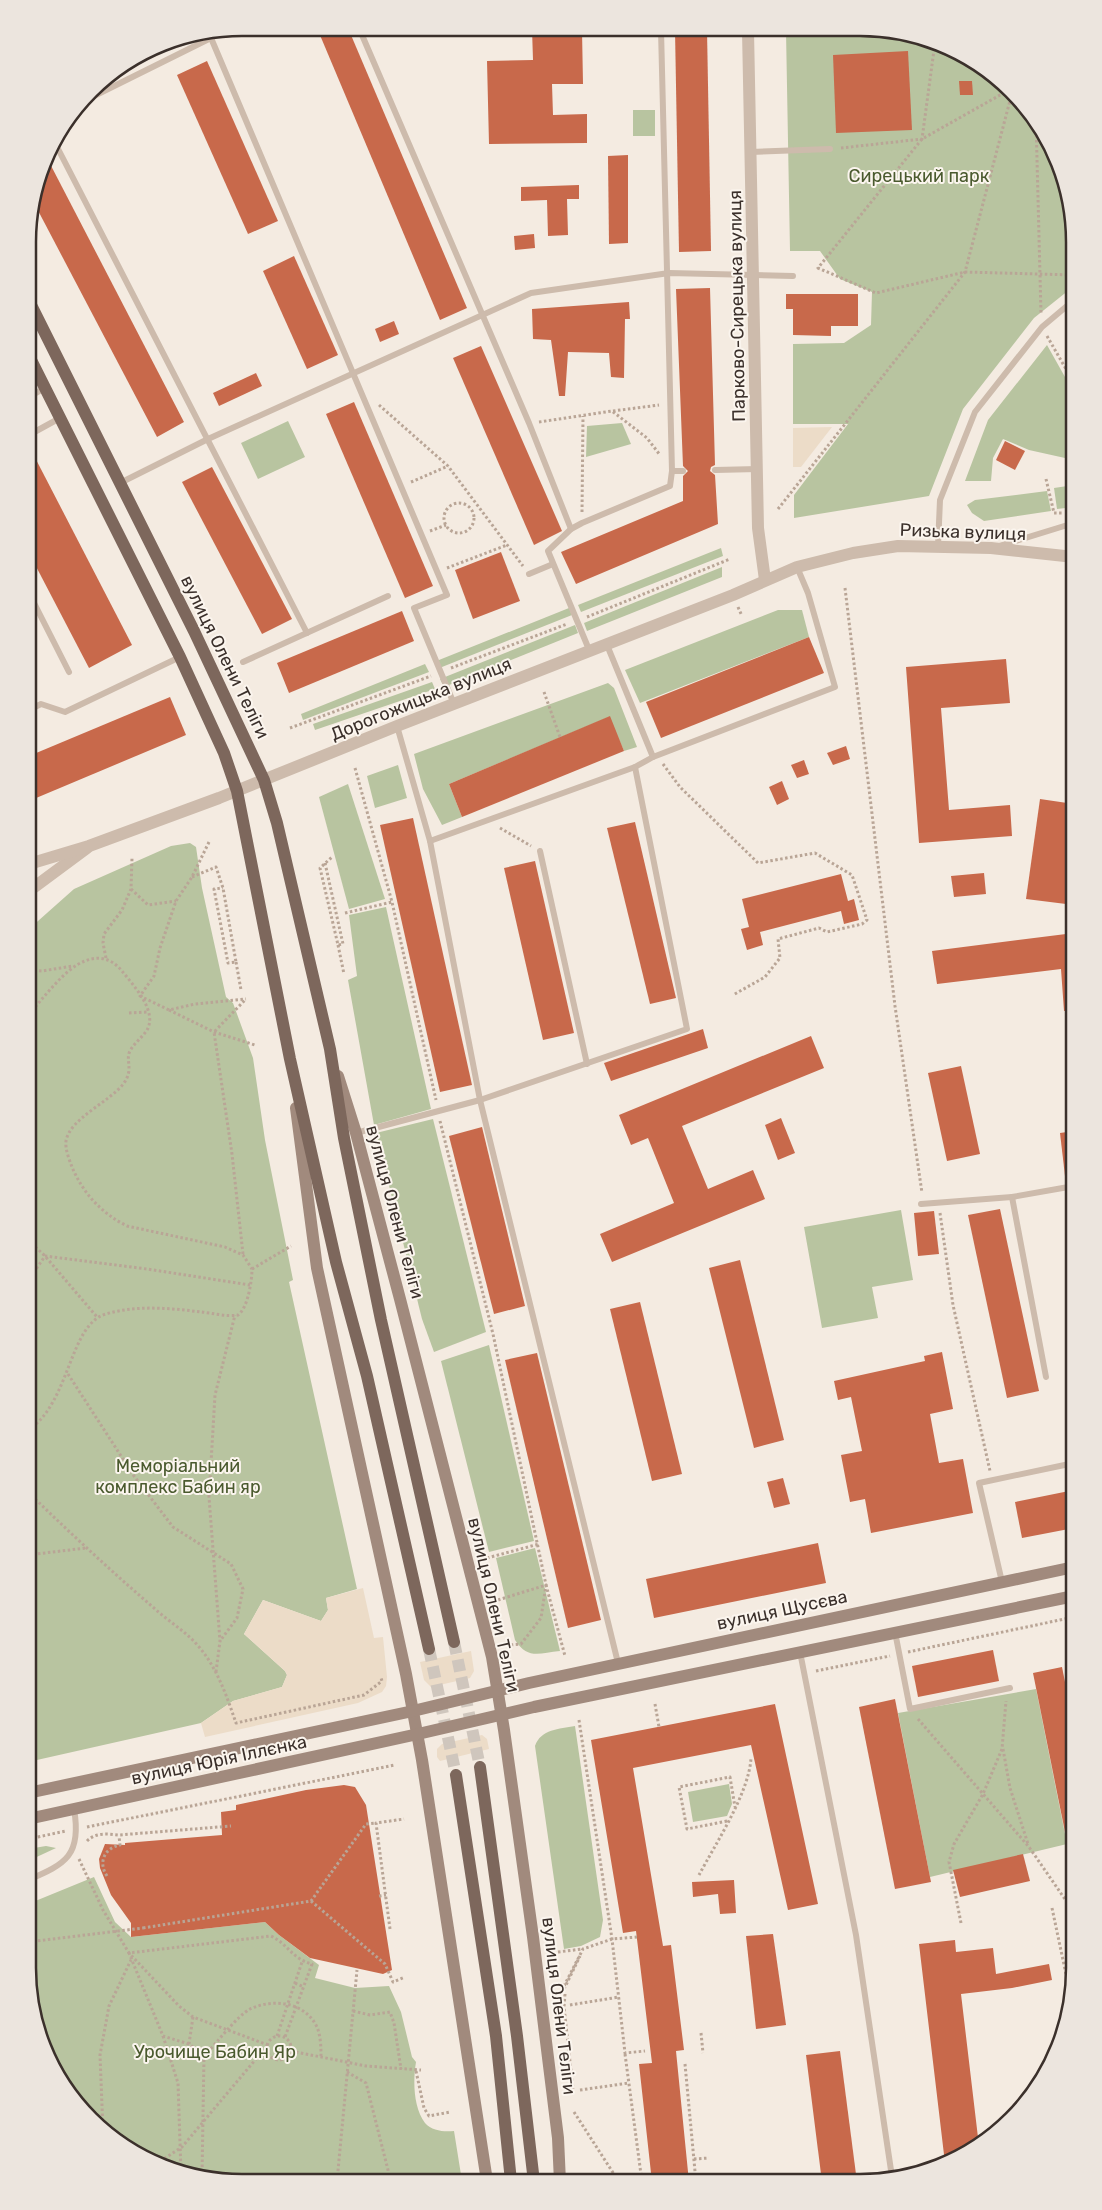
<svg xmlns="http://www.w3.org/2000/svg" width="1102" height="2210" font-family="Rubik,sans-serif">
	<rect width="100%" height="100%" fill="#f4ebe1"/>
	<g fill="#b8c4a0">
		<path d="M786,31L901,32L955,50L1001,81L1038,123L1063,173L1074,242V286L1034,318L963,409L929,496L794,518V495L848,424H793V344L844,343L871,325L872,292L840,279L820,251H790Z"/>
		<rect x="633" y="110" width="22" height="26"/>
		<path d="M1047,345L1074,393V460L1029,450L1003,439L993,458L991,481H965L988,420Z"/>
		<path d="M288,421L305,457L258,479L241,443Z"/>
		<path d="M622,423L631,444L586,457L587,426Z"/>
		<path d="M1074,485V507L1057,509L1054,488Z"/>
		<path d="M1047,491L1051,511L984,521L972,513L967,505L975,500Z"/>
		<path d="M721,548L723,556L581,612L578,605Z"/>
		<path d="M722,567V577L587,631L584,623Z"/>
		<path d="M569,608L572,615L437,669L434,662Z"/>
		<path d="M778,610H802L809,637L640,703L625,670Z"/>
		<path d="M575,625L578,633L444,687L440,679Z"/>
		<path d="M425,664L429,672L303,720L301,714Z"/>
		<path d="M432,682L435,689L315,730L313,724Z"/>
		<path d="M608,683L614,688L637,747L624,751L609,717L449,784L462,817L442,825L423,789L414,754Z"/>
		<path d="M398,765L407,798L375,808L367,776Z"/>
		<path d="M348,784L385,899L349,909L319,797Z"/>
		<path d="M190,843L196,847L202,888L226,997L233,1003L253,1058L265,1140L293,1280L289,1282L357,1589L326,1598L328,1610L321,1621L263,1600L244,1634L285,1671L287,1675L282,1687L233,1701L201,1723L28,1762L29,929L74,889L171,846Z"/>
		<path d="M386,907L431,1109L374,1125L348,980L357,976L349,915Z"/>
		<path d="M433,1119L486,1332L434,1352L422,1319L376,1133Z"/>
		<path d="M901,1210L913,1280L872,1287L878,1318L822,1328L804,1227Z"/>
		<path d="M489,1345L534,1541L489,1552L441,1361Z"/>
		<path d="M535,1548L560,1651C539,1653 528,1660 515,1640L496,1558Z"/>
		<path d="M1036,1689L1067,1844L930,1877L898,1713Z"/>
		<path d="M575,1726L603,1920L600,1937L581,1946L564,1949L535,1746C541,1729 559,1729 575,1726Z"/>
		<path d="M729,1784L732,1804L727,1816L693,1822L688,1792Z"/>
		<path d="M46,1846L56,1848L28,1861V1849Z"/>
		<path d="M94,1877L115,1922L131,1937L265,1922L279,1935L319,1965L315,1978L355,1988L389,1986L401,2012L412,2057L416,2062C413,2080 413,2107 425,2123C432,2131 444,2132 454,2131L462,2181H214L160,2166L101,2129L64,2087L39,2037L28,1968V1904Z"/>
	</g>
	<g fill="#ecdcc8">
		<path d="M832,427L801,467H793V428Z"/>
		<path d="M363,1588L374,1638L383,1637L387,1677L386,1686L382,1692L358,1703L205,1737L201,1723L233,1701L282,1687L287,1675L285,1671L244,1634L263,1600L321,1621L328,1610L326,1598Z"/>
		<path d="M471,1651L474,1671L470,1678L431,1687L424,1680L420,1662Z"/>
		<path d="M482,1735L487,1739L489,1749L440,1761L437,1757V1749L442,1744Z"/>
	</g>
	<g fill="#c8694b">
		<path d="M317,28H348L467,308L440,320Z"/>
		<path d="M532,29L582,30L583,84H552L553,115L587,114V143L489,144L487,61L533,60Z"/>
		<path d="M675,30H707L711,251L679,252Z"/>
		<path d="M908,51L912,130L836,133L833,55Z"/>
		<path d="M207,61L278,221L248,234L177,75Z"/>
		<path d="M959,81H972L973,95H960Z"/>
		<path d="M628,155V243L609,244L608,156Z"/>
		<path d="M47,158L184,422L157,437L33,201Z"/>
		<path d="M579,185V199H567L568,235L548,236L547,200L521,201V187Z"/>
		<path d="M534,234L535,248L515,250L514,236Z"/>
		<path d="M294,256L338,355L307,369L263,271Z"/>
		<path d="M710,288L715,465L711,467L710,471L715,475L718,524L576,584L561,552L683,501V476L688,471L683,466L676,289Z"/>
		<path d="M786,294H858V326H831V336L793,335V309H786Z"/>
		<path d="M629,302L630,319H625L624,378L611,377L609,353L568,352L565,396H559L551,340L533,339L532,309Z"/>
		<path d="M394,321L399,334L380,342L375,329Z"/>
		<path d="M481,346L562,531L534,545L453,358Z"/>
		<path d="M256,373L262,386L219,406L213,393Z"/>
		<path d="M354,402L433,586L405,598L326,414Z"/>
		<path d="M1005,441L1025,451L1015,470L996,460Z"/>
		<path d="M29,446L132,645L89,668L29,553Z"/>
		<path d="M212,467L292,619L262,634L182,482Z"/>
		<path d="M501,552L520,601L473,619L455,570Z"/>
		<path d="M402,611L414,641L289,693L277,663Z"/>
		<path d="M809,637L824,673L661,738L646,702Z"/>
		<path d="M1006,659L1010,703L941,708L949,810L1010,805L1012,836L919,843L906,667Z"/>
		<path d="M170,697L186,735L29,801V756Z"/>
		<path d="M610,716L624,751L462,817L449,784Z"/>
		<path d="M846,746L850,759L833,765L827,753Z"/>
		<path d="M804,760L809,774L797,778L791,765Z"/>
		<path d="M782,781L789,799L777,805L769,787Z"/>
		<path d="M1040,799L1074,804V905L1026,899Z"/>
		<path d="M413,818L472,1085L440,1092L380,825Z"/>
		<path d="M635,822L676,998L650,1004L607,828Z"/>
		<path d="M535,861L574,1033L543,1040L504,868Z"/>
		<path d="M984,873L986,894L954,897L951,876Z"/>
		<path d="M841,874L848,901L854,899L859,920L844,924L841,911L760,932L763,945L747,950L741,929L749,927L742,899Z"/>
		<path d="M1074,933V1010L1064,1011L1061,969L937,984L932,951Z"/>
		<path d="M703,1029L708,1048L611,1081L604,1063Z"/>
		<path d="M811,1036L824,1068L682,1126L708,1189L753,1170L765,1199L612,1262L600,1234L674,1203L648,1138L631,1145L619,1115Z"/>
		<path d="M961,1066L980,1154L947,1161L928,1073Z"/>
		<path d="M781,1118L795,1153L778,1160L765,1125Z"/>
		<path d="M482,1127L525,1306L494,1314L449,1136Z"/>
		<path d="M1074,1131V1175L1065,1176L1060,1133Z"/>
		<path d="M1000,1209L1039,1391L1007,1398L968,1215Z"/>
		<path d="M934,1211L939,1254L918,1256L914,1213Z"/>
		<path d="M740,1260L784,1440L754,1448L709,1268Z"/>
		<path d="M640,1302L682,1474L652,1481L610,1309Z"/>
		<path d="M942,1352L953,1409L930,1414L939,1463L963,1459L973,1513L871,1533L865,1499L850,1502L841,1455L862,1451L851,1397L838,1400L834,1381L925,1361L924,1356Z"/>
		<path d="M537,1353L601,1620L568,1628L505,1360Z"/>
		<path d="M783,1478L790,1504L774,1508L767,1482Z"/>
		<path d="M1074,1490V1528L1022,1538L1015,1502Z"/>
		<path d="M818,1543L826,1583L654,1618L646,1579Z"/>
		<path d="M993,1650L999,1681L918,1697L912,1666Z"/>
		<path d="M1062,1667L1074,1727V1847H1068L1033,1673Z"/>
		<path d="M895,1699L931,1882L895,1889L859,1707Z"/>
		<path d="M775,1704L818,1904L788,1910L751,1745L633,1768L663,1946L671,1945L684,2050L676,2051L689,2182H652L639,2064L652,2063L636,1931L623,1933L591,1740Z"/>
		<path d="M344,1785L355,1787L366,1805L392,1970L383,1974L310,1958L279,1935L265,1922L131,1937V1923L111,1895L100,1868L99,1859L105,1844L125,1845V1843L222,1835L221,1812L236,1810V1805L306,1790Z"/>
		<path d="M1023,1854L1030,1881L960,1897L953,1870Z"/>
		<path d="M734,1880L736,1913L720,1914L718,1894L693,1897L692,1882Z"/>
		<path d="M773,1934L786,2025L756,2029L746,1936Z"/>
		<path d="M955,1940L956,1952L993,1948L996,1974L1049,1964L1052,1980L1012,1988L961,1994L979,2146L945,2163L919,1944Z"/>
		<path d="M840,2051L857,2182H822L806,2055Z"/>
	</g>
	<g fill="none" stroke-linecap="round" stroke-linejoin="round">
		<g stroke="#cfc6bd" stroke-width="12" stroke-dasharray="12 6" stroke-linecap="butt">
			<path d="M454,1642L480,1767"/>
			<path d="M429,1649L456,1775"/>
		</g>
		<g stroke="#b9a596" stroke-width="3" stroke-dasharray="2.5 2.5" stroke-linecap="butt">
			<path d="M1009,90L922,139L818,268L876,293L965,272L1074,275"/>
			<path d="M1036,120L1041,314"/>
			<path d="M841,148L922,139L934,50L938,44"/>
			<path d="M1047,336L1074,383"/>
			<path d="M379,405L448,466L523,566"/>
			<path d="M613,411L659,405"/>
			<path d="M539,422L612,411L647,438L660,455"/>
			<path d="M1046,479L1054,513H1064"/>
			<path d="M411,482L448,466"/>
			<circle cx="459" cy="518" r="15"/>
			<path d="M778,509L965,272L1012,93"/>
			<path d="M582,512L583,416"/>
			<path d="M430,531L446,525"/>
			<path d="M447,568L507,545"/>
			<path d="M845,588L895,1006L922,1193"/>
			<path d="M738,607L742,616"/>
			<path d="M587,617L730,559"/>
			<path d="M451,668L567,624"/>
			<path d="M544,692L560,737"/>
			<path d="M290,728L431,676"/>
			<path d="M663,764L680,787L758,863L815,853L852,875L867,920L862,924L827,932L819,928L778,939L780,958L765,977L733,995"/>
			<path d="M355,768L392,902L436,1100"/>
			<path d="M500,828L531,846"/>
			<path d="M209,842L192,877L176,901L160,948L154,976L140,996L169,1010L195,1004L246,999"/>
			<path d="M325,863L343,944L338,945L320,868L332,857"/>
			<path d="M192,877L216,867L223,888L236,962L228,963L214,889L223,888"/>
			<path d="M131,889L148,905L176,901"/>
			<path d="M345,913L392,902"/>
			<path d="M338,945L344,974"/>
			<path d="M106,958L103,943L104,934L122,910L131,889L132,858"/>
			<path d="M236,962L241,990"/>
			<path d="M29,970L42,971L73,966"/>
			<path d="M169,1010L214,1032L255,1045"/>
			<path d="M129,1013L148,1012"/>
			<path d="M440,1121L493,1334L546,1585L541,1618L521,1644L509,1645"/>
			<path d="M940,1213L953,1305L990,1471"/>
			<path d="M28,1240L45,1256L97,1317"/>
			<path d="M243,1254L232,1154L214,1032L245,1000"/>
			<path d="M252,1269L291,1246"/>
			<path d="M28,1281L45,1256L147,1269L250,1285"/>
			<path d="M68,1374L134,1476L173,1527L231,1564L243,1589L237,1618L220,1641"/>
			<path d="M28,1430C70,1404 69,1324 106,1314C136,1305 170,1308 201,1312C212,1313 227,1317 238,1315C248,1308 252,1280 252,1269L243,1255L225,1247L127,1226C101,1213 83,1193 72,1167C69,1159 65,1149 66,1141C70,1118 110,1102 124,1083C134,1069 125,1060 130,1051C134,1043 142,1038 147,1030C158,1011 133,985 122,971C112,959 100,955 85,961C65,968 43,999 28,1015"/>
			<path d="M28,1492C69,1532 111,1571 154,1608C169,1622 187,1632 200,1648C218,1670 227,1697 236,1723L364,1695L382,1681L381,1678"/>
			<path d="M28,1555L86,1548"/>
			<path d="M487,1558L539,1544"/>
			<path d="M498,1600L546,1585L565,1656"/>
			<path d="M908,1652L1074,1617"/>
			<path d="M816,1671L890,1656"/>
			<path d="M216,1672L220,1641L209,1497L215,1395L235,1315"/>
			<path d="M655,1704L659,1727"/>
			<path d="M918,1719L1029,1847L1069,1905"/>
			<path d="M579,1720L612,1939L625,2053L645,2051"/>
			<path d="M1003,1749L1010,1788L1028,1844"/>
			<path d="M727,1821L687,1829L679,1787L730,1777L735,1807"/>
			<path d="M87,1827L395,1765"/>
			<path d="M28,1839L66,1831"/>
			<path d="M87,1841C96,1832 108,1834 119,1835L231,1826"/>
			<path d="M79,1859L103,1910L129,1953L179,2006L193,2017L268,2045"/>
			<path d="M699,1875C716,1843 749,1793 751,1758"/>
			<path d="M107,1876C98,1863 104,1848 120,1845L119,1836"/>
			<path d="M379,1896L386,1895"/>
			<path d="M311,1901L385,1964L393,1982L405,1977"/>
			<path d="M1052,1908L1067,1979L1073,1987"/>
			<path d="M961,1923L949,1862L954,1844L983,1794L1002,1749L1006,1701"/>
			<path d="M143,1928L311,1901L366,1824L376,1823"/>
			<path d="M390,1929L376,1823L404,1819"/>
			<path d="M558,1952L582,1949"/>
			<path d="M295,1983L304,1987"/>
			<path d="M564,1986L583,1949L612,1939L637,1937"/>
			<path d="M564,1989L580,1956"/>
			<path d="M565,1994L564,2007L573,2089"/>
			<path d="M570,2005L619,1997"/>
			<path d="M353,2011L370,2015L390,2012L394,2023L401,2069"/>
			<path d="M193,2017L189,2044L204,2056L202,2177"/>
			<path d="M701,2033L703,2053"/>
			<path d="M163,2036L178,2083L181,2172"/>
			<path d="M277,2036L302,1962"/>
			<circle cx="279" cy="2048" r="12"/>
			<path d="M189,2044L163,2036L129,1953L271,1936C288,1944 292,1959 312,1964L285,2037"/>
			<path d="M291,2051L366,2066L421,2070"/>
			<path d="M625,2054L642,2182"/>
			<path d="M204,2056C216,2044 237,2016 250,2009C274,1998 305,2002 317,2027C321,2037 321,2048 321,2058"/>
			<path d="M685,2064L696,2182"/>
			<path d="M416,2071L424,2108L429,2116L450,2112"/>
			<path d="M347,2072L366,2083L388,2170L389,2181"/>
			<path d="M580,2090L629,2083"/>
			<path d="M574,2112L619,2182"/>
			<path d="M103,2131L100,2055L109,2006L131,1960"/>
			<path d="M694,2159L709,2158"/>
			<path d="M156,2164L182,2147L261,2053L268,2051"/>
			<path d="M192,2175L239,2181"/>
			<path d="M337,2181L357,1970"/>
		</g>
		<g stroke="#cdbbac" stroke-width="6">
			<path d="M359,28L529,423L571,529"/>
			<path d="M211,38L447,595L414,608L454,704"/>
			<path d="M86,100L225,31"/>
			<path d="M54,141L307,633"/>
			<path d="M751,152L830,149"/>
			<path d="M29,397L45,388"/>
			<path d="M29,435L60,418"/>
			<path d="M715,470L758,469"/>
			<path d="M672,471H683"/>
			<path d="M120,483L208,439L531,293L669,273L793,276"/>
			<path d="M938,546L940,500L975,412L1042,327L1074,300"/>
			<path d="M999,546L1074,523"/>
			<path d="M529,574L553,564"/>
			<path d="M29,593L69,672"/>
			<path d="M607,645L653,757"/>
			<path d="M590,652L548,551L571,529L582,523L670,486L672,471L661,30"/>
			<path d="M243,662L388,596"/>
			<path d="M29,710L41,704L65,712L180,657"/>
			<path d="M397,726L430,841L480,1100L618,1663"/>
			<path d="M430,841L635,767L653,757L835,687L808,593L797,567"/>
			<path d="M540,851L587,1064"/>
			<path d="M356,1133L480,1100L687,1029L635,767"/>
			<path d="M921,1204L1012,1197"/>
			<path d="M1046,1377L1012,1197L1074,1186"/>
			<path d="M1002,1582L979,1483L1074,1463"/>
			<path d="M895,1632L910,1709L1010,1688"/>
			<path d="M800,1652L856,1935L892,2177"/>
			<path d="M28,1880C66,1864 82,1855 74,1809"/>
		</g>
		<g stroke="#cdbbac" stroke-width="12">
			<path d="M748,31L758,528L765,580"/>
			<path d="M29,891L87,848"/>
		</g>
		<path stroke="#cdbbac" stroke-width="12" d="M29,864L89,846L219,798L397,726L733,595L797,567L853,553L898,546L991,548L1074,557"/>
		<g stroke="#a18a7d" stroke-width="12">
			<path d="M338,1076L356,1133L400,1299L492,1657L504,1730L533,1937L558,2138L560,2182"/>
			<path d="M296,1108L317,1268L406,1674L422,1760L487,2181"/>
			<path d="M28,1793L413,1711L529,1683L1074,1567"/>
			<path d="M28,1819L418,1734L534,1707L1074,1596"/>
		</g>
		<g stroke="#7d675c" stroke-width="12">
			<path d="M29,301L194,631L264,780L277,823L330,1049L344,1138L381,1320L454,1642"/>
			<path d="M29,356L180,657L224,753L237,791L290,1059L336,1262L367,1376L429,1649"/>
			<path d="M480,1767L517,2036L534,2182"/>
			<path d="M456,1775L496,2036L511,2181"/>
		</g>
		<path stroke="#b9a596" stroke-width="3" stroke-dasharray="2.5 2.5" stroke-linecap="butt" d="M28,1942L143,1928"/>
	</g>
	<g text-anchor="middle" stroke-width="4" stroke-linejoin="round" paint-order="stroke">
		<g font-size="18" fill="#4a5a2e" stroke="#fbf5ee">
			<text x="919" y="182">Сирецький парк</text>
			<text x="178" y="1472">Меморіальний<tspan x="178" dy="21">комплекс Бабин яр</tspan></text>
			<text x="215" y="2058">Урочище Бабин Яр</text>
		</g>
		<g font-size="18" fill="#3b302b" stroke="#fbf5ee">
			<text transform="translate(737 306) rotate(-91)" y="6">Парково-Сирецька вулиця</text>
			<text transform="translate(963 532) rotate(2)" y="6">Ризька вулиця</text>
			<text transform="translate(225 657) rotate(64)" y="6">вулиця Олени Теліги</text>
			<text transform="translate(421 699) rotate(-22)" y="6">Дорогожицька вулиця</text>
			<text transform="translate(395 1212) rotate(75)" y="6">вулиця Олени Теліги</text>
			<text transform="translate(494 1605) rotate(77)" y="6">вулиця Олени Теліги</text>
			<text transform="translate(782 1610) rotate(-12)" y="6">вулиця Щусєва</text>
			<text transform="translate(219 1760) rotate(-12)" y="6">вулиця Юрія Іллєнка</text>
			<text transform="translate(559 2006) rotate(83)" y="6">вулиця Олени Теліги</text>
		</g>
	</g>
	<path d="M0 0H1102V2210H0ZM242 36H860A206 206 0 0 1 1066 242V1968A206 206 0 0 1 860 2174H242A206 206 0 0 1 36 1968V242A206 206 0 0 1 242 36Z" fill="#ece5de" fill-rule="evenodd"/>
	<path fill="none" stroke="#3b302b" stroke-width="2.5" d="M242 36H860A206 206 0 0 1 1066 242V1968A206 206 0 0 1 860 2174H242A206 206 0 0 1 36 1968V242A206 206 0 0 1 242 36Z"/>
</svg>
